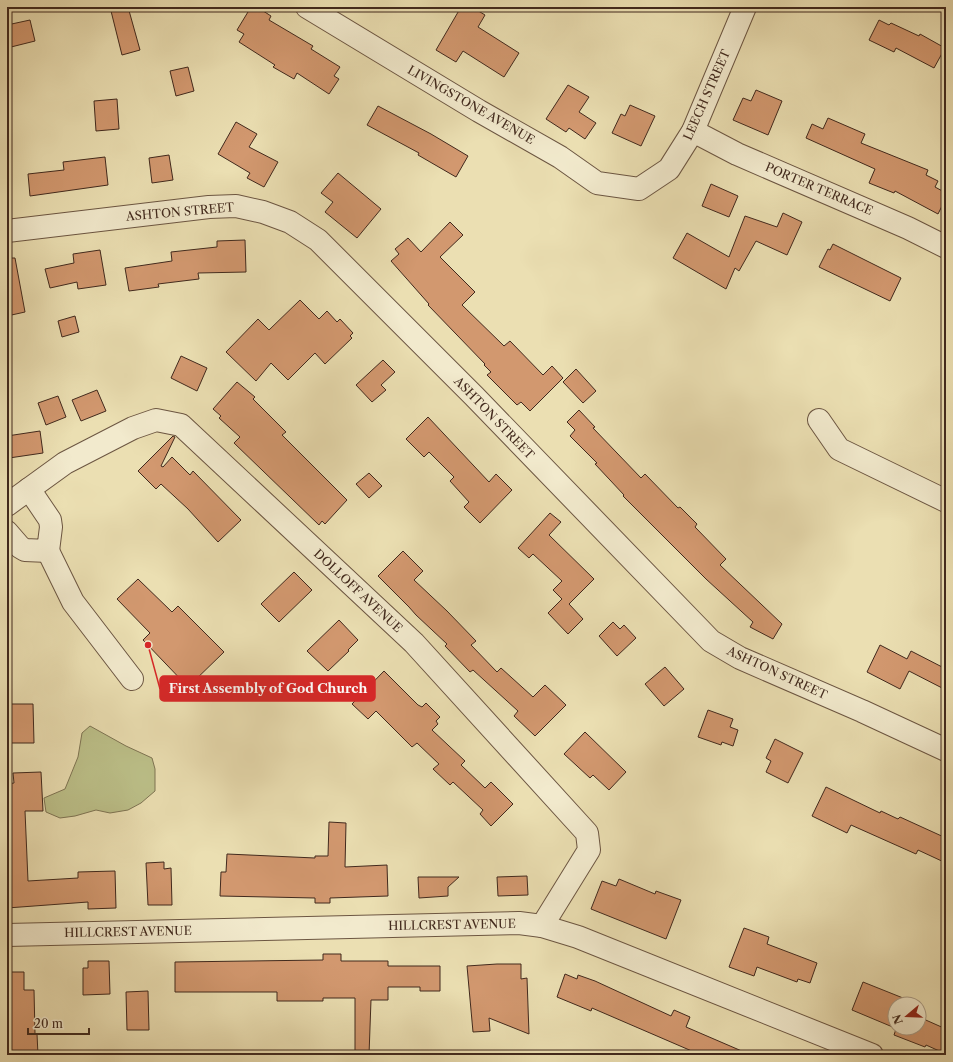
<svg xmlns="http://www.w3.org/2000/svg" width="953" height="1062" font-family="'Libre Caslon Text',serif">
	<rect width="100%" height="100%" fill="#ebdfb2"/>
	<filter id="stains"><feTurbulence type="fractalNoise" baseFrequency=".005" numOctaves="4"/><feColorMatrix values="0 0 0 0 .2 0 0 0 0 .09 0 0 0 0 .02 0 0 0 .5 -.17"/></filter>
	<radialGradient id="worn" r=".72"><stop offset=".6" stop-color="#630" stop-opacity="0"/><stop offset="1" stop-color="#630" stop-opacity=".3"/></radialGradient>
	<path fill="#bcc089" stroke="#7e7453" d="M90,726L126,746L152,758L155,769V791L141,803L128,810L110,813L96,810L75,816L60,818L46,812L44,798L65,789L78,757L82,733Z"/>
	<g fill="#d2986f" stroke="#41291d">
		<path d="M110,7H128L140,50L122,55Z"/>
		<path d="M251,7H257L271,16L269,20L313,46L311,49L340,67L334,76L339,79L329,94L297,73L294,79L273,67L275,65L239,42L244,34L237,30Z"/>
		<path d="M461,7H472L485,15L478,27L519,53L504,77L463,51L456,62L436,50Z"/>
		<path d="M30,20L35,41L7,48V25Z"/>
		<path d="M879,20L889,25L891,23L919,36L920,34L945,48L934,68L896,48L894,52L869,40Z"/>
		<path d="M188,67L194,91L176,96L170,71Z"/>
		<path d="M568,85L589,97L579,112L596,123L585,139L569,128L566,132L546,119Z"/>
		<path d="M756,90L782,101L768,135L733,120L743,98L751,101Z"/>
		<path d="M117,99L119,129L96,131L94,101Z"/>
		<path d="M630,105L655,116L641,146L612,133L621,114L625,116Z"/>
		<path d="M378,106L431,134L468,156L456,177L418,155L419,153L367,125Z"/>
		<path d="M828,118L865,134L861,143L928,170L926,175L938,181L935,187L946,193V198L938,214L895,191L894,193L869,183L875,169L806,138L812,124L823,129Z"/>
		<path d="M236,122L257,134L249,147L278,162L264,187L247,178L250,173L218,154Z"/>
		<path d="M169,155L173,180L152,183L149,158Z"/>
		<path d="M105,157L108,185L30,196L28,174L64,170L63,162Z"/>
		<path d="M338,173L381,209L357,238L325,212L333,202L321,193Z"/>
		<path d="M711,184L738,196L729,217L702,206Z"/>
		<path d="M783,213L802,222L787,255L756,241L739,271L735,268L726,289L673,258L687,233L729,257L745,216L777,227Z"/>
		<path d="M450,222L463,235L440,257L475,292L462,305L504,346L510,341L543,375L552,366L563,378L530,411L521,402L517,405L487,375L491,372L484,365L485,364L428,305L429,304L391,261L399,254L395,249L408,238L421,252Z"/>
		<path d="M245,240L246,272L198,273L199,279L158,284L159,287L129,291L125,268L172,261L171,252L217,247V241Z"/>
		<path d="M833,244L901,278L890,301L819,267L828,249L830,250Z"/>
		<path d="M100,250L106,285L78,289L77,282L50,288L45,269L74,263L73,254Z"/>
		<path d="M7,258H15L25,312L7,316Z"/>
		<path d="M300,300L319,319L327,311L337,322L340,319L353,333L350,336L352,338L325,364L315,353L288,380L271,363L256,381L226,352L258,319L269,330Z"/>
		<path d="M75,316L79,332L62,337L58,321Z"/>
		<path d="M181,356L207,368L197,391L171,378Z"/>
		<path d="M383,360L395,372L381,385L386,390L372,402L356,385Z"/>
		<path d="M576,369L596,391L583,403L563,382Z"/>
		<path d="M237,382L255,397L253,399L286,432L282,435L347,500L325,524L322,521L319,525L234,443L240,437L219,418L221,416L213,409Z"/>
		<path d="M97,390L106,411L81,421L72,400Z"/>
		<path d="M58,396L66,417L46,425L38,403Z"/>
		<path d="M579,410L595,427L593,428L641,478L645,474L678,508L680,507L697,524L695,527L726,559L720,565L782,624L773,639L750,627L753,622L706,579L623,496L624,495L595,464L597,463L570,436L575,430L567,422Z"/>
		<path d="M428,417L489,482L496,474L512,490L480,523L464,507L469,502L450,481L454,477L429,452L424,457L406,439Z"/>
		<path d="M40,431L43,453L9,458L7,436Z"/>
		<path d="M173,436L175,437L161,466L163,467L172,457L190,475L193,471L241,520L218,542L188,509L161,484L156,489L138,471Z"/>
		<path d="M369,473L382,486L369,498L356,484Z"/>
		<path d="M550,513L561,522L549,535L594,579L569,604L583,619L568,634L548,613L562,599L553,590L562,581L533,554L529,558L518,548Z"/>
		<path d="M403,551L423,571L414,580L447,611L476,641L471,645L497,672L501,668L533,697L545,685L566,705L535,736L514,716L518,711L473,670L470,672L445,646L447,644L416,615L409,607L378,576Z"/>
		<path d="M294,572L312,590L279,622L261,604Z"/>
		<path d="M138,579L172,612L178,606L224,652L188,687L143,640L150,633L117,599Z"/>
		<path d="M339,620L358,640L348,650L349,651L328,671L307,651Z"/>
		<path d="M613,622L620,629L624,625L636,638L617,656L599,636Z"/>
		<path d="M880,645L907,659L911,651L946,669V690L909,671L900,689L867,672Z"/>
		<path d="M665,667L684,689L664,706L645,684Z"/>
		<path d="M384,671L418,705L422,707L426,703L440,717L436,721L438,724L432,730L465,761L461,765L485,788L491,782L513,804L491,826L480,814L483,810L453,782L450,785L433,769L439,764L417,743L412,747L376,711L368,719L352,704Z"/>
		<path d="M7,704H33L34,743H7Z"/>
		<path d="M708,710L733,719L730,727L738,730L733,746L722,742L721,745L698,737Z"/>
		<path d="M585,732L626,772L609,790L593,775L590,778L564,754Z"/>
		<path d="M775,739L803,753L788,783L766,772L771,761L766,758Z"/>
		<path d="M41,772L43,811H25L28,881L78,878V872L115,871L116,908L88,909V902L7,908V784L14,783L13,773Z"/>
		<path d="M826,787L880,813L881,811L898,819L900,817L946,838V863L918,850L916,854L851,825L847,833L812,816Z"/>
		<path d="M329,822L346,823L345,867L387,865L388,896L330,898V903H315V898L220,896L221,872H226L227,854L315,858V856H328Z"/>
		<path d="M164,862V869L171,868L172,905H148L146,863Z"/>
		<path d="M527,876L528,895L498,896L497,877Z"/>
		<path d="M418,877H459L448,887V896L419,898Z"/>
		<path d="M619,879L655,894L656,891L681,900L666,939L591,909L602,881L616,886Z"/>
		<path d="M744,928L769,937L767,944L817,963L810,983L798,979L797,982L757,967L754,976L729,967Z"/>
		<path d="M323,954H341V961H388V966H440V991H420V987H388V1000H371L369,1055H355V998H323V1001H277V992H175V962L323,960Z"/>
		<path d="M88,961H109L110,994L83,995V968H88Z"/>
		<path d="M497,964H521V979L527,978L529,1034L489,1018L490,1031L473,1032L467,966Z"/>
		<path d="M8,972H24V990H34L35,1034H37L38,1055H11V1052H7Z"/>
		<path d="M565,974L577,979L578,975L595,981L671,1016L674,1010L690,1017L686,1027L751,1055H701L592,1008L591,1011L557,997Z"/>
		<path d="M863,982L918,1004H895V1028L852,1010Z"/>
		<path d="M148,991L149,1030H127L126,992Z"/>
		<path d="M919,1017L946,1029V1054L926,1045L925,1047L894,1035L896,1029L895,1028H919Z"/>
	</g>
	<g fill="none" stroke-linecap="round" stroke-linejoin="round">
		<defs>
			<g id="minor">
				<path d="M307,7L479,111L560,157L597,183L639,189L669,169L693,131L745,7"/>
				<path d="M693,131L737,154L908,228L946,247"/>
				<path d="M7,231L209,207L236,206L263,212L290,222L318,240L474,396L711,641L740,658L862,711L946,750"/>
				<path d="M819,420L839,449L946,501"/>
				<path d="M7,505L65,463L133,428L156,420L181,425L414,643L587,833L589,850L542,926"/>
				<path d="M7,532L20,547L25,550L48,551L51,527L50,520L29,489"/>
				<path d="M48,551L73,602L132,679"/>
				<path d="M7,935L519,923L542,926L578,937L872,1055"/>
			</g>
		</defs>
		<use href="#minor" stroke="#6c5642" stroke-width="24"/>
		<use href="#minor" stroke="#f2eacd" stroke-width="22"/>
	</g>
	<g text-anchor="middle" stroke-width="3" stroke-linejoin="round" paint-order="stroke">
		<g font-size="12" fill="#41291d" stroke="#f2eacd">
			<text transform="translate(707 95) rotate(-66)" y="4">LEECH STREET</text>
			<text transform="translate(471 105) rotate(30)" y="4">LIVINGSTONE AVENUE</text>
			<text transform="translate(819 189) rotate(23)" y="4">PORTER TERRACE</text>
			<text transform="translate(180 212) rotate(-5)" y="4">ASHTON STREET</text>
			<text transform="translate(494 418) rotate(46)" y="4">ASHTON STREET</text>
			<text transform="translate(358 591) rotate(43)" y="4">DOLLOFF AVENUE</text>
			<text transform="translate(777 673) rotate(25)" y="4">ASHTON STREET</text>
			<text transform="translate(452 925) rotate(-1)" y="4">HILLCREST AVENUE</text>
			<text transform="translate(128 932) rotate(-1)" y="4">HILLCREST AVENUE</text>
		</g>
	</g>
	<path fill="none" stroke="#d62828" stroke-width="1.5" d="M148 645L160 689"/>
	<circle fill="#d62828" stroke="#f2eacd" stroke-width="1.5" cx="148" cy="645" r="4"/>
	<rect fill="#d62828" stroke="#d62828" stroke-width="1.5" x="160" y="676" width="215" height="25" rx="4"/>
	<g font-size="13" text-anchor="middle" font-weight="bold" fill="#fff">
		<text x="268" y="693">First Assembly of God Church</text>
	</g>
	<rect width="953" height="1062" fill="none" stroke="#ebdfb2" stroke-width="24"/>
	<rect x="8" y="8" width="937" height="1046" fill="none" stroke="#41291d" stroke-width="2"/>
	<rect x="12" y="12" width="929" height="1038" fill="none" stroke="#41291d"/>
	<g transform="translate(907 1016) rotate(251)"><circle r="19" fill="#f2eacd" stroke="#ab9d87"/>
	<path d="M0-3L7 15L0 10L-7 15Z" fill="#8f2418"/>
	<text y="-6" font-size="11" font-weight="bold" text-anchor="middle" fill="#41291d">N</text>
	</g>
	<path d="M28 1028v6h61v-6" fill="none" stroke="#41291d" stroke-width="2"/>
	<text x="34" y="1028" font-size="12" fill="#41291d" stroke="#f2eacd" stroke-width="3" paint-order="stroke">20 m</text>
	<rect width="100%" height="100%" filter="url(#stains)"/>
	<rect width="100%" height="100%" fill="url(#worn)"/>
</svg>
